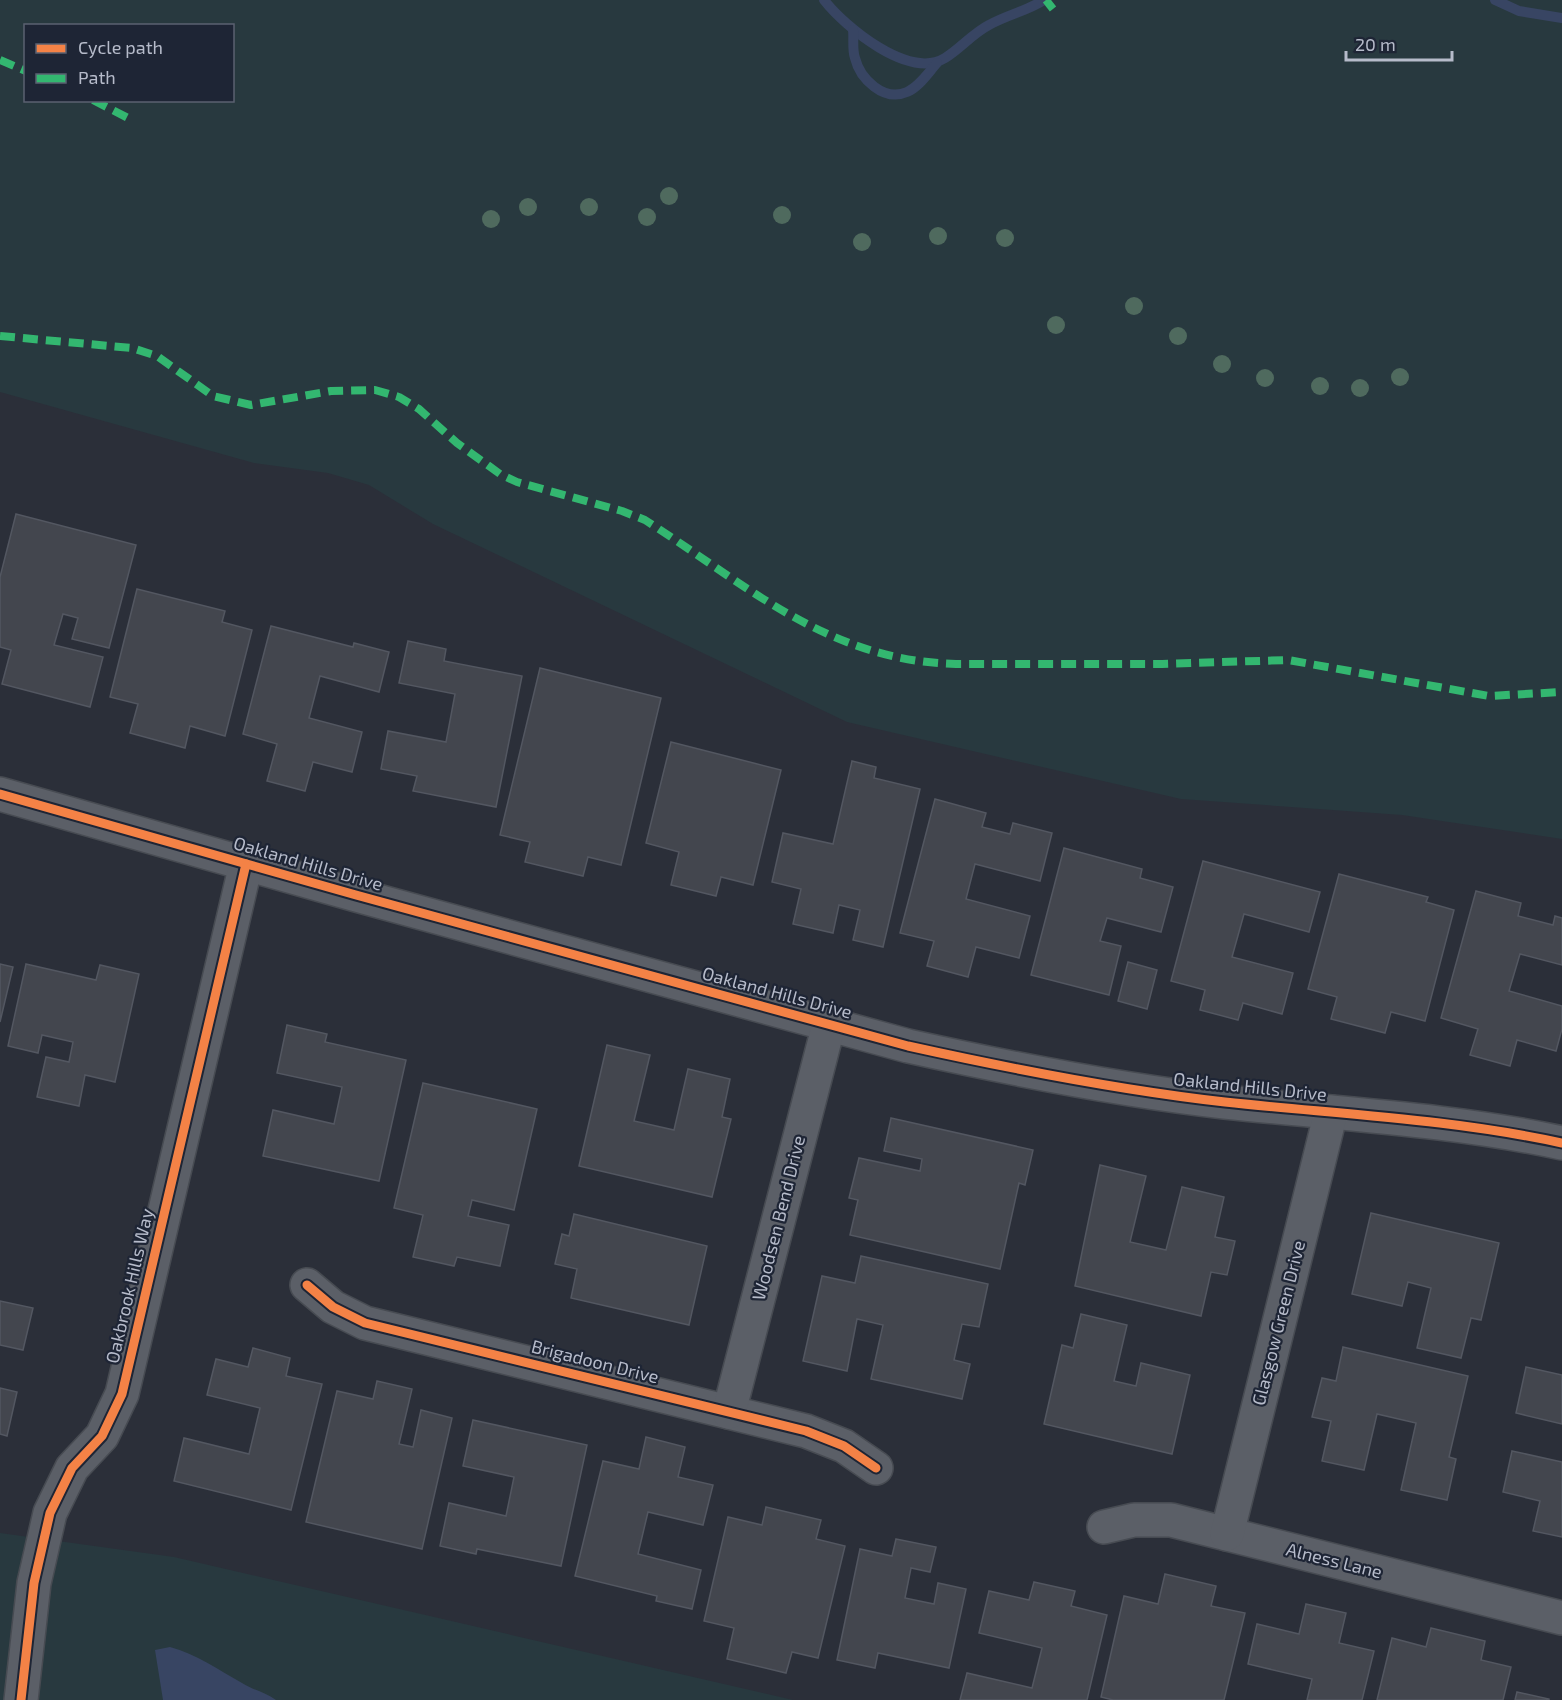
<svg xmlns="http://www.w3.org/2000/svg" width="1562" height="1700" font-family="'Exo 2',sans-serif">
	<rect width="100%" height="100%" fill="#2b2f39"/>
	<g fill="#28393f" fill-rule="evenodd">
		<path d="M0,0H1562V839L1402,815L1181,799L847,722L433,524L369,485L328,473L254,463L0,392ZM26,26H232V100H26Z"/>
		<path d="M0,1533L174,1557L793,1700H0Z"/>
	</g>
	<path fill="#384563" d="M170,1647C196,1654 219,1670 242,1683C253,1690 265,1692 276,1700H163L155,1650Z"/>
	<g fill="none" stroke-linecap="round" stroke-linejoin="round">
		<g stroke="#384563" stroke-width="10">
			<path d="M824,0C845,27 909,80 945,58C960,49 973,33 989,25C1006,15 1027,11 1044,0"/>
			<path d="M1495,0L1519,11L1562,18"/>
			<path d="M853,30C854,39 852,50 855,58C860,79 884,102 907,92C919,87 928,73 937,63"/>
		</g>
	</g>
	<g fill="#43464e" stroke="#535761" stroke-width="1.5">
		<path d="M16,514L136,545L109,648L72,639L78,618L63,614L54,645L103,657L90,707L2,684L11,650L0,647V577Z"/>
		<path d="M137,589L225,611L222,622L252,630L225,736L190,726L185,748L130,733L138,704L110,697Z"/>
		<path d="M271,626L353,647L354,643L389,652L379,692L320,676L309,718L362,732L352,772L313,762L305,791L267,781L277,744L243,734Z"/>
		<path d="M408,641L446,649L444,661L522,676L496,807L413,791L417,776L381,769L388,731L446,742L455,694L399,683Z"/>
		<path d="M540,668L661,698L621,865L588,857L583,876L525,862L530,842L500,835Z"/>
		<path d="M671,742L781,770L753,885L721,877L716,896L671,885L679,852L646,843Z"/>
		<path d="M852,761L876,767L874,778L920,789L883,947L853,940L860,910L839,905L833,933L793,924L801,889L772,882L783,833L833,844Z"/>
		<path d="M935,799L986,813L982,827L1010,834L1013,823L1052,833L1040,881L975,864L966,899L1030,916L1019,958L976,947L968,977L927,966L934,941L900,933Z"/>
		<path d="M1064,848L1142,869L1140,878L1173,887L1161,932L1107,918L1100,941L1121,946L1109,995L1031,975Z"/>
		<path d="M1203,861L1320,892L1309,932L1244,914L1232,957L1293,973L1282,1014L1243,1003L1238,1020L1200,1010L1205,990L1171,981Z"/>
		<path d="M1339,874L1428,897L1426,902L1454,910L1425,1021L1391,1012L1385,1033L1331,1019L1337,997L1308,989Z"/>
		<path d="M1476,891L1521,903L1518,916L1553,925L1555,916L1562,918V965L1520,954L1509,991L1562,1006V1029L1556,1051L1517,1040L1510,1066L1470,1055L1478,1029L1441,1018Z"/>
		<path d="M1128,962L1157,970L1147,1009L1118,1001Z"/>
		<path d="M0,964L13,967L0,1022Z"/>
		<path d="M26,964L96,980L100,965L139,974L115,1082L85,1075L79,1106L37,1097L46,1057L69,1062L73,1042L42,1035L38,1053L8,1046Z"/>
		<path d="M287,1025L327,1034L325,1042L406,1060L379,1181L263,1156L273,1110L334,1124L342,1087L277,1073Z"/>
		<path d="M607,1045L650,1055L634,1121L674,1130L688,1069L730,1079L722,1117L731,1119L712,1197L579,1166Z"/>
		<path d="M423,1083L537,1109L514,1210L472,1200L468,1216L509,1225L500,1266L457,1257L454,1266L413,1257L423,1215L394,1208Z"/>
		<path d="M891,1118L1033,1150L1025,1185L1019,1183L1000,1269L850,1235L858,1200L849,1198L859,1158L920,1171L922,1159L884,1151Z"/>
		<path d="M1100,1165L1146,1176L1130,1242L1166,1250L1182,1187L1224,1197L1215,1237L1235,1241L1227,1275L1211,1272L1201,1316L1075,1286Z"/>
		<path d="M1371,1213L1499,1243L1481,1320L1471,1318L1461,1358L1417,1348L1431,1288L1408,1282L1402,1306L1352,1294Z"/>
		<path d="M574,1214L707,1246L689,1325L571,1298L577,1269L555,1264L562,1234L569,1236Z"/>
		<path d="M861,1256L988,1284L979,1327L962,1324L954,1360L970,1364L962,1399L871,1379L883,1325L857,1319L847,1371L803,1361L822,1276L855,1283Z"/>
		<path d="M0,1301L33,1308L23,1350L0,1345Z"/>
		<path d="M1081,1314L1127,1325L1114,1381L1136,1386L1141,1363L1190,1375L1172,1454L1044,1424L1062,1345L1073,1348Z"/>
		<path d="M1343,1347L1468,1376L1449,1457L1456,1459L1447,1500L1401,1490L1416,1423L1377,1414L1364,1470L1322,1461L1331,1421L1312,1417L1322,1378L1336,1381Z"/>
		<path d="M253,1348L290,1358L286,1376L322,1384L291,1510L174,1481L184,1438L249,1454L260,1408L207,1395L216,1359L248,1367Z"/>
		<path d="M1526,1367L1562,1375V1424L1516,1413Z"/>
		<path d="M377,1381L412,1389L399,1444L413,1447L421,1410L452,1418L422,1549L306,1522L337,1391L373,1399Z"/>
		<path d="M0,1388L17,1392L7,1436L0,1434Z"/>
		<path d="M473,1420L587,1445L561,1566L477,1549L476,1554L440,1546L449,1503L506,1516L514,1477L463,1466Z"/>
		<path d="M646,1437L685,1447L678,1477L713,1485L703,1525L648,1512L638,1554L701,1570L692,1609L656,1601L657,1596L575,1576L603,1461L639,1469Z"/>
		<path d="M1512,1451L1562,1462V1537L1533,1531L1540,1501L1503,1492Z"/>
		<path d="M766,1507L821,1520L816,1539L845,1546L818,1658L792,1652L786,1673L727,1659L734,1628L704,1621L728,1517L762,1525Z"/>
		<path d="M896,1539L936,1547L930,1572L911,1568L905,1598L934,1604L938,1583L966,1589L949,1668L878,1653L875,1668L837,1660L860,1549L892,1556Z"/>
		<path d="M1165,1574L1216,1586L1211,1606L1245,1613L1224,1700H1113L1101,1697L1124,1596L1158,1604Z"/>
		<path d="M1034,1582L1075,1591L1071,1606L1107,1615L1087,1700H960L967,1673L1032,1688L1042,1648L979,1633L989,1591L1029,1600Z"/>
		<path d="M1306,1604L1346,1613L1339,1643L1374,1651L1362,1700H1307L1312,1679L1248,1664L1257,1624L1299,1634Z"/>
		<path d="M1431,1628L1485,1641L1481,1660L1511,1667L1503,1700H1377L1392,1638L1426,1647Z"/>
		<path d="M1517,1692L1549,1699V1700H1515Z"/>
	</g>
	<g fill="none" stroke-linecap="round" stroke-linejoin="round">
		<defs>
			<g id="street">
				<path d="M0,794L356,895L908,1046C1012,1069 1118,1090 1225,1102C1337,1114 1451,1119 1562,1143"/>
				<path d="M307,1285L333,1307L365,1323L806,1431L844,1446L876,1468"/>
				<path d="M729,1412L829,1024"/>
				<path d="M1104,1527L1134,1520H1171L1562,1618"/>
				<path d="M1227,1534L1331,1112"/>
				<path d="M21,1700L34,1583L50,1513L72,1468L102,1436L122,1394L246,864"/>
			</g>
		</defs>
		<use href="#street" stroke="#474b52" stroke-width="36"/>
		<use href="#street" stroke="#5b5f67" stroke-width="33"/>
		<g stroke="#33b770" stroke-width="8" stroke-dasharray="15 8" stroke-linecap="butt">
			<path d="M1046,0L1053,9"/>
			<path d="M0,60L26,71"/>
			<path d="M93,100L130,119"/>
			<path d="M0,336L132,348L157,356L213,396L251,405L331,391L375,390L399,397L419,409L457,443L500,474L517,482L622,511L645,520C747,585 828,661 956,664H1162L1288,660L1489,696L1562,692"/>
		</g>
		<defs>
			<g id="cycleway">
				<path d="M0,794L356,895L908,1046C1012,1069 1118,1090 1225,1102C1337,1114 1451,1119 1562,1143"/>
				<path d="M307,1285L333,1307L365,1323L806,1431L844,1446L876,1468"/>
				<path d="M21,1700L34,1583L50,1513L72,1468L102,1436L122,1394L246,864"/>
			</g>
		</defs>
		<use href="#cycleway" stroke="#1e2535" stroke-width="13"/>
		<use href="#cycleway" stroke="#f48246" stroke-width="9"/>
	</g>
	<g fill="#4f6a5e">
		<circle cx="669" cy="196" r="9"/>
		<circle cx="528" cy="207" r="9"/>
		<circle cx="589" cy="207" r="9"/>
		<circle cx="782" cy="215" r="9"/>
		<circle cx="647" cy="217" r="9"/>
		<circle cx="491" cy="219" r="9"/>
		<circle cx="938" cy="236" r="9"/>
		<circle cx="1005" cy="238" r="9"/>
		<circle cx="862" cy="242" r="9"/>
		<circle cx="1134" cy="306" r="9"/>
		<circle cx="1056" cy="325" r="9"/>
		<circle cx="1178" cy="336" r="9"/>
		<circle cx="1222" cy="364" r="9"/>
		<circle cx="1400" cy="377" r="9"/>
		<circle cx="1265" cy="378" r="9"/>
		<circle cx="1320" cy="386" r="9"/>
		<circle cx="1360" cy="388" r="9"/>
	</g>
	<g text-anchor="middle" stroke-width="4.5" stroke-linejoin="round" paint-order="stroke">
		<g font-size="18" fill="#b6bbca" stroke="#1e2535">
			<text transform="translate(308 864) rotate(16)" y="6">Oakland Hills Drive</text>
			<text transform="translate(777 993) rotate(15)" y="6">Oakland Hills Drive</text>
			<text transform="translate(1250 1087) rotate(6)" y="6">Oakland Hills Drive</text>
			<text transform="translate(779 1218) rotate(-76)" y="6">Woodsen Bend Drive</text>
			<text transform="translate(130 1286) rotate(-77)" y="6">Oakbrook Hills Way</text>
			<text transform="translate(1279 1323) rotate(-76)" y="6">Glasgow Green Drive</text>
			<text transform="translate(595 1362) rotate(14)" y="6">Brigadoon Drive</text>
			<text transform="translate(1334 1561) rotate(14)" y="6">Alness Lane</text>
		</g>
	</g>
	<rect x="24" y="24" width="210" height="78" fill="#1e2535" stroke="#5b6171" stroke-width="1.5"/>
	<rect x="36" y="44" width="30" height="9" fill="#f48246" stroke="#5b6171" stroke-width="1.5"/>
	<text x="78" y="54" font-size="18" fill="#b6bbca">Cycle path</text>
	<rect x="36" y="74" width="30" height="9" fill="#33b770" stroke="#5b6171" stroke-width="1.5"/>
	<text x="78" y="84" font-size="18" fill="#b6bbca">Path</text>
	<path d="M1346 51v9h106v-9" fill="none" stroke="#b6bbca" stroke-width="3"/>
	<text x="1355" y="51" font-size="18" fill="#b6bbca" stroke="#1e2535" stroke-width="4.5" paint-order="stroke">20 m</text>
</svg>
